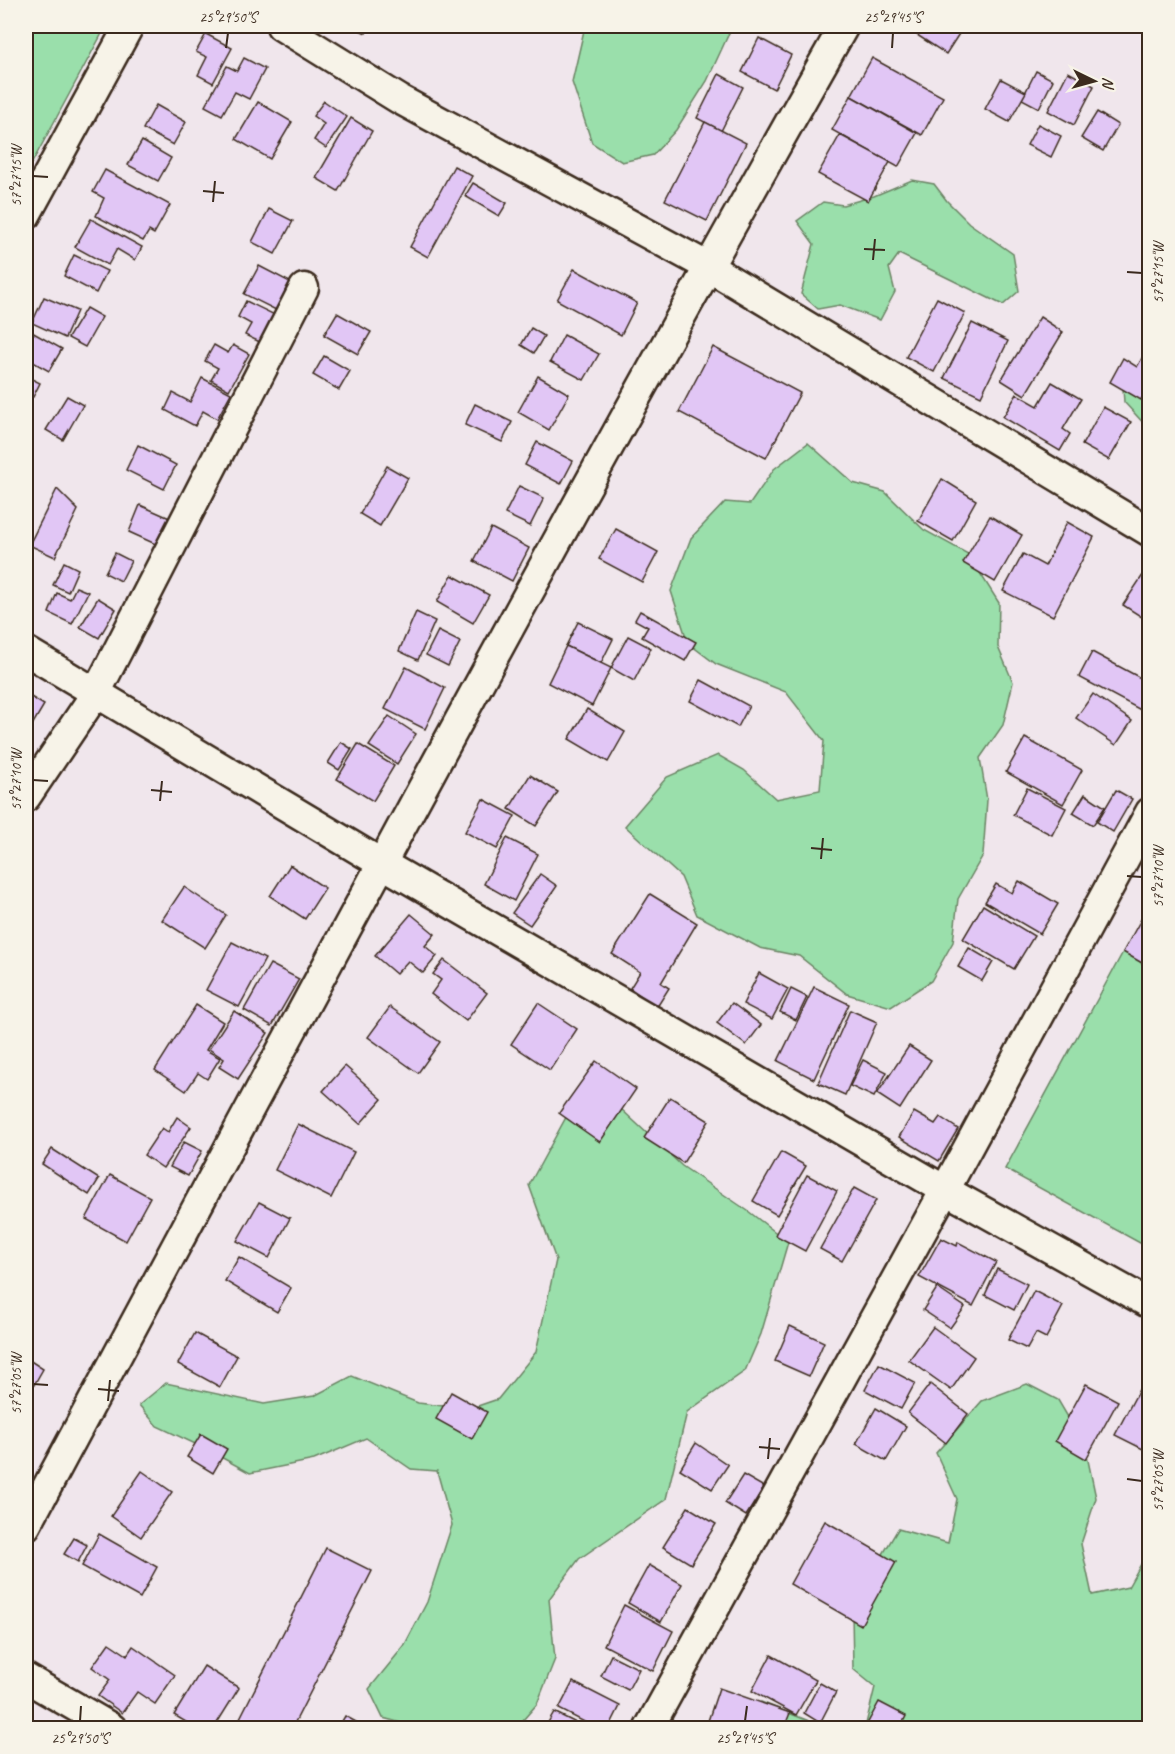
<svg xmlns="http://www.w3.org/2000/svg" width="1175" height="1754" font-family="Caveat,sans-serif">
	<rect width="100%" height="100%" fill="#f0e6ec"/>
	<filter id="ink" filterUnits="userSpaceOnUse"><feTurbulence type="fractalNoise" baseFrequency=".0167" numOctaves="2"/><feDisplacementMap in="SourceGraphic" scale="12" xChannelSelector="R" yChannelSelector="G"/><feConvolveMatrix kernelMatrix="1 2 1 2 8 2 1 2 1" color-interpolation-filters="sRGB"/></filter>
	<g filter="url(#ink)">
		<g fill="#9adfab" stroke="#6a8464" stroke-width="1.5">
			<path d="M26,26H106L26,174Z"/>
			<path d="M585,26H731L730,31L707,81L676,130L653,155L622,162L592,143L572,82Z"/>
			<path d="M912,180L934,184L947,201L969,223L1013,254L1019,291L1003,305L899,254L889,268L895,292L880,320L840,305L818,309L801,294L814,244L797,221L823,202L843,205L874,196Z"/>
			<path d="M1149,374V429L1124,402L1122,376Z"/>
			<path d="M808,443L853,483L885,492L924,530L968,554L999,603L998,647L1013,682L1003,725L980,758L987,800L983,855L958,899L953,942L931,981L891,1007L847,994L799,956L760,948L697,915L681,877L625,826L667,777L718,755L744,770L776,799L820,790L824,741L786,692L716,664L688,643L671,591L691,538L725,502L750,504L774,469Z"/>
			<path d="M1149,950V1248L1005,1169L1123,952L1142,963Z"/>
			<path d="M620,1108L682,1166L748,1211L788,1242L761,1334L745,1371L687,1412L666,1499L579,1559L549,1599L555,1659L537,1704L516,1728H420L383,1718L369,1689L404,1646L427,1602L452,1525L437,1471L411,1469L366,1438L314,1460L250,1473L206,1449L157,1426L139,1405L166,1383L264,1404L314,1396L352,1376L418,1403L469,1409L498,1399L536,1352L556,1260L529,1185L570,1110Z"/>
			<path d="M1027,1384L1058,1400L1085,1446L1096,1498L1081,1544L1092,1595L1128,1587L1149,1550V1728H865L875,1687L853,1669L852,1612L874,1569L898,1529L948,1543L957,1499L936,1453L982,1401Z"/>
			<path d="M761,1702L819,1725L823,1728H748Z"/>
		</g>
		<g fill="#e1c6f5" stroke="#3b2a1e" stroke-width="1.5">
			<path d="M351,26H370L366,33Z"/>
			<path d="M919,26H964L946,54L914,33Z"/>
			<path d="M1134,26H1150V34H1149Z"/>
			<path d="M206,34L232,48L213,83L198,75L207,57L196,52Z"/>
			<path d="M759,38L791,55L774,89L742,72Z"/>
			<path d="M244,58L265,69L249,99L235,92L222,115L205,106L227,66L237,71Z"/>
			<path d="M872,58L943,97L922,135L851,96Z"/>
			<path d="M1036,71L1053,80L1039,108L1022,99Z"/>
			<path d="M1068,72L1094,86L1074,125L1048,111Z"/>
			<path d="M719,74L743,87L721,131L697,118Z"/>
			<path d="M1001,79L1026,92L1009,122L985,109Z"/>
			<path d="M851,96L917,133L898,167L832,130Z"/>
			<path d="M324,101L347,117L326,148L314,140L324,124L313,116Z"/>
			<path d="M258,102L292,122L270,159L236,139Z"/>
			<path d="M156,105L186,122L173,145L143,129Z"/>
			<path d="M1097,112L1118,125L1103,151L1081,138Z"/>
			<path d="M351,118L372,131L338,191L316,178Z"/>
			<path d="M705,122L746,143L707,221L665,200Z"/>
			<path d="M1038,124L1061,136L1051,157L1027,145Z"/>
			<path d="M840,135L890,162L868,201L818,174Z"/>
			<path d="M142,141L171,158L158,181L128,165Z"/>
			<path d="M454,166L472,176L428,257L410,247Z"/>
			<path d="M105,170L170,205L154,234L149,231L143,241L96,216L104,198L93,192Z"/>
			<path d="M473,183L507,203L499,216L465,196Z"/>
			<path d="M269,209L293,221L275,254L252,242Z"/>
			<path d="M91,219L142,247L135,260L117,249L108,265L75,247Z"/>
			<path d="M74,255L107,271L96,293L64,276Z"/>
			<path d="M259,266L290,282L276,310L244,294Z"/>
			<path d="M574,269L637,303L621,335L557,300Z"/>
			<path d="M44,297L77,311L65,338L32,323Z"/>
			<path d="M937,298L965,313L934,372L906,357Z"/>
			<path d="M246,301L279,317L266,345L245,335L251,324L238,317Z"/>
			<path d="M86,308L102,317L85,347L68,338Z"/>
			<path d="M337,313L371,332L358,354L324,335Z"/>
			<path d="M1040,317L1063,332L1025,395L1001,380Z"/>
			<path d="M972,323L1008,341L981,396L944,378Z"/>
			<path d="M531,328L544,336L534,353L521,345Z"/>
			<path d="M30,331L62,349L49,371L26,358V339Z"/>
			<path d="M564,335L599,354L584,380L550,362Z"/>
			<path d="M1150,344V385L1141,400L1110,382L1123,358L1137,367Z"/>
			<path d="M214,345L228,353L233,345L249,354L229,390L211,380L218,368L205,361Z"/>
			<path d="M713,347L800,393L766,458L679,412Z"/>
			<path d="M324,356L350,371L339,390L313,375Z"/>
			<path d="M26,376L40,383L33,397L26,393Z"/>
			<path d="M538,376L569,394L549,430L518,412Z"/>
			<path d="M202,378L231,393L217,419L203,411L195,426L165,410L173,393L190,402Z"/>
			<path d="M1052,382L1081,399L1063,429L1070,434L1060,451L1003,417L1017,394L1038,406Z"/>
			<path d="M67,396L83,405L63,440L46,430Z"/>
			<path d="M475,404L512,422L502,442L465,425Z"/>
			<path d="M1103,407L1131,422L1109,460L1082,445Z"/>
			<path d="M537,442L573,461L561,484L525,465Z"/>
			<path d="M138,445L176,465L164,489L126,470Z"/>
			<path d="M387,466L408,478L380,526L360,514Z"/>
			<path d="M942,479L976,500L953,541L918,521Z"/>
			<path d="M519,486L544,498L530,526L505,514Z"/>
			<path d="M57,489L78,510L55,557L29,545Z"/>
			<path d="M140,505L174,520L162,547L129,532Z"/>
			<path d="M990,516L1022,535L995,582L963,563Z"/>
			<path d="M1067,522L1094,537L1053,616L1003,591L1023,554L1045,566Z"/>
			<path d="M491,528L529,548L512,581L474,561Z"/>
			<path d="M616,529L658,552L642,582L599,559Z"/>
			<path d="M115,553L131,561L121,581L105,573Z"/>
			<path d="M64,562L78,569L68,592L53,585Z"/>
			<path d="M452,575L489,595L473,623L437,602Z"/>
			<path d="M1143,575L1150,580L1148,621L1123,605Z"/>
			<path d="M76,587L88,592L72,624L49,613L57,593L70,599Z"/>
			<path d="M98,598L116,609L99,638L80,627Z"/>
			<path d="M640,611L696,642L685,661L642,637L648,627L635,620Z"/>
			<path d="M416,612L435,621L418,660L399,651Z"/>
			<path d="M578,622L613,639L601,663L566,646Z"/>
			<path d="M438,631L460,642L448,666L426,655Z"/>
			<path d="M628,636L651,648L634,681L611,668Z"/>
			<path d="M566,646L611,668L592,706L548,683Z"/>
			<path d="M1092,652L1150,683V715L1079,677Z"/>
			<path d="M406,667L445,688L425,729L385,709Z"/>
			<path d="M701,680L749,706L738,727L690,701Z"/>
			<path d="M26,694L44,705L31,727L26,724Z"/>
			<path d="M1093,694L1132,721L1116,745L1076,718Z"/>
			<path d="M587,709L625,732L608,762L569,739Z"/>
			<path d="M389,716L416,734L397,764L369,746Z"/>
			<path d="M1025,738L1082,770L1063,804L1006,772Z"/>
			<path d="M341,742L352,749L339,770L328,763Z"/>
			<path d="M358,744L394,766L373,801L337,779Z"/>
			<path d="M530,775L558,792L536,826L509,809Z"/>
			<path d="M1027,788L1066,808L1052,835L1013,815Z"/>
			<path d="M1116,790L1132,799L1113,832L1097,822Z"/>
			<path d="M1085,794L1105,807L1093,825L1073,813Z"/>
			<path d="M483,799L515,816L497,849L465,832Z"/>
			<path d="M507,838L538,854L514,901L484,884Z"/>
			<path d="M290,865L325,888L305,919L270,896Z"/>
			<path d="M540,874L557,886L530,925L512,913Z"/>
			<path d="M1019,881L1058,904L1040,934L985,902L996,884L1012,893Z"/>
			<path d="M184,887L226,915L205,948L162,920Z"/>
			<path d="M650,894L697,923L661,983L669,988L657,1007L630,988L640,972L612,954Z"/>
			<path d="M1150,903V950L1142,963L1123,952Z"/>
			<path d="M983,905L1034,936L1014,969L963,939Z"/>
			<path d="M411,914L435,934L425,946L437,956L423,973L408,961L396,974L375,956Z"/>
			<path d="M232,942L265,959L239,1007L206,990Z"/>
			<path d="M969,948L993,962L982,981L958,967Z"/>
			<path d="M444,960L487,993L466,1021L431,994L441,980L433,974Z"/>
			<path d="M270,964L299,979L272,1026L244,1010Z"/>
			<path d="M759,973L788,989L772,1019L743,1004Z"/>
			<path d="M814,987L849,1004L814,1079L778,1061Z"/>
			<path d="M791,989L807,997L796,1020L780,1012Z"/>
			<path d="M538,1003L577,1029L550,1070L511,1044Z"/>
			<path d="M732,1003L761,1025L746,1045L717,1023Z"/>
			<path d="M196,1005L223,1022L206,1050L220,1058L207,1079L198,1073L186,1091L155,1070Z"/>
			<path d="M390,1007L440,1042L418,1073L368,1037Z"/>
			<path d="M850,1010L877,1022L845,1095L818,1083Z"/>
			<path d="M234,1011L268,1033L238,1079L219,1067L224,1059L209,1049Z"/>
			<path d="M909,1046L931,1060L900,1109L877,1094Z"/>
			<path d="M863,1060L887,1072L874,1097L850,1086Z"/>
			<path d="M596,1061L636,1089L600,1142L559,1113Z"/>
			<path d="M345,1066L382,1099L360,1124L323,1091Z"/>
			<path d="M670,1097L709,1121L683,1163L644,1138Z"/>
			<path d="M914,1112L935,1124L940,1117L958,1129L939,1161L899,1137Z"/>
			<path d="M177,1117L191,1127L163,1168L144,1155L162,1128L168,1132Z"/>
			<path d="M298,1124L354,1152L331,1198L275,1170Z"/>
			<path d="M184,1142L202,1151L188,1176L170,1167Z"/>
			<path d="M52,1149L99,1179L89,1195L42,1164Z"/>
			<path d="M781,1152L806,1166L777,1215L753,1201Z"/>
			<path d="M110,1175L150,1197L126,1241L86,1219Z"/>
			<path d="M807,1175L837,1191L805,1251L775,1235Z"/>
			<path d="M854,1188L876,1200L842,1261L820,1249Z"/>
			<path d="M259,1202L290,1218L269,1258L237,1241Z"/>
			<path d="M941,1238L957,1246L958,1242L996,1262L973,1306L919,1277Z"/>
			<path d="M239,1257L291,1288L277,1312L225,1281Z"/>
			<path d="M997,1269L1027,1284L1014,1310L985,1295Z"/>
			<path d="M937,1288L965,1307L950,1328L923,1310Z"/>
			<path d="M1034,1291L1063,1306L1046,1338L1036,1333L1027,1349L1008,1340Z"/>
			<path d="M790,1326L824,1342L809,1376L775,1361Z"/>
			<path d="M933,1327L974,1357L951,1390L909,1360Z"/>
			<path d="M195,1333L237,1356L220,1387L178,1364Z"/>
			<path d="M26,1358L43,1369L26,1399Z"/>
			<path d="M879,1364L915,1383L901,1409L865,1390Z"/>
			<path d="M930,1384L968,1414L946,1443L908,1413Z"/>
			<path d="M1086,1384L1118,1401L1086,1459L1055,1441Z"/>
			<path d="M1142,1384L1150,1388L1149,1452L1115,1435Z"/>
			<path d="M451,1392L487,1412L472,1439L436,1419Z"/>
			<path d="M876,1408L906,1426L886,1461L856,1444Z"/>
			<path d="M201,1434L227,1449L213,1473L187,1457Z"/>
			<path d="M696,1443L728,1465L712,1489L680,1469Z"/>
			<path d="M142,1471L172,1492L141,1537L111,1516Z"/>
			<path d="M743,1475L764,1487L746,1516L725,1503Z"/>
			<path d="M688,1507L716,1524L691,1564L663,1547Z"/>
			<path d="M825,1521L896,1562L861,1625L790,1584Z"/>
			<path d="M99,1534L157,1567L140,1598L82,1566Z"/>
			<path d="M74,1538L87,1545L78,1562L64,1554Z"/>
			<path d="M326,1548L372,1571L292,1728H235Z"/>
			<path d="M649,1565L682,1584L661,1622L628,1603Z"/>
			<path d="M624,1605L673,1631L653,1671L604,1645Z"/>
			<path d="M109,1643L127,1655L133,1646L175,1675L155,1704L137,1692L122,1713L98,1696L110,1680L92,1667Z"/>
			<path d="M611,1655L639,1669L628,1690L601,1676Z"/>
			<path d="M771,1655L816,1680L796,1715L752,1691Z"/>
			<path d="M204,1666L239,1688L214,1728H196L174,1715Z"/>
			<path d="M573,1682L620,1706L609,1728H596L559,1709Z"/>
			<path d="M820,1683L836,1692L820,1723L804,1713Z"/>
			<path d="M719,1688L790,1713L784,1728H710L706,1727Z"/>
			<path d="M879,1702L906,1716L900,1728H865Z"/>
			<path d="M554,1712L586,1728H545Z"/>
			<path d="M345,1716L367,1728H338Z"/>
		</g>
		<g fill="none" stroke-linecap="round" stroke-linejoin="round">
			<defs>
				<g id="minor">
					<path d="M281,26L399,99L707,266L1150,532"/>
					<path d="M26,215L129,26"/>
					<path d="M26,651L381,863L945,1190L1150,1304"/>
					<path d="M26,797L96,693L304,288"/>
					<path d="M26,1526C295,1024 563,521 844,26"/>
					<path d="M26,1678L112,1728"/>
					<path d="M649,1728L945,1190L1150,812"/>
				</g>
			</defs>
			<use href="#minor" stroke="#3b2a1e" stroke-width="33"/>
			<use href="#minor" stroke="#f7f3e8" stroke-width="28"/>
		</g>
	</g>
	<path fill="none" stroke="#3b2a1e" stroke-width="2" d="M226,48L228,33M892,48L893,33M33,176L48,177M203,191L224,193M213,202L215,181M864,249L885,250M873,260L875,239M1127,272L1142,273M33,780L48,781M151,790L172,792M160,801L162,781M811,848L832,850M821,859L823,838M1127,876L1142,877M33,1384L48,1385M98,1389L119,1391M108,1401L110,1380M759,1447L780,1449M768,1459L770,1438M1127,1479L1142,1481M80,1721L81,1706M745,1721L747,1706"/>
	<rect width="1175" height="1754" fill="none" stroke="#f7f3e8" stroke-width="66"/>
	<g transform="translate(1094 81) rotate(95)" stroke="#f7f3e8" stroke-width="4.5" paint-order="stroke">
	<path d="M0-4.5L10 22L0 15L-10 22Z" fill="#3b2a1e"/>
	<text y="-9" font-size="16" font-weight="bold" text-anchor="middle" fill="#3b2a1e">N</text>
	</g>
	<rect x="33" y="33" width="1109" height="1688" fill="none" stroke="#3b2a1e" stroke-width="2"/>
	<g font-size="15" text-anchor="middle" fill="#3b2a1e">
		<text x="228" y="22">25°29'50"S</text>
		<text x="893" y="22">25°29'45"S</text>
		<text transform="translate(16 176) rotate(-90)" y="5">57°27'15"W</text>
		<text transform="translate(1158 273) rotate(-90)" y="5">57°27'15"W</text>
		<text transform="translate(16 780) rotate(-90)" y="5">57°27'10"W</text>
		<text transform="translate(1158 877) rotate(-90)" y="5">57°27'10"W</text>
		<text transform="translate(16 1384) rotate(-90)" y="5">57°27'05"W</text>
		<text transform="translate(1158 1481) rotate(-90)" y="5">57°27'05"W</text>
		<text x="80" y="1743">25°29'50"S</text>
		<text x="745" y="1743">25°29'45"S</text>
	</g>
</svg>
